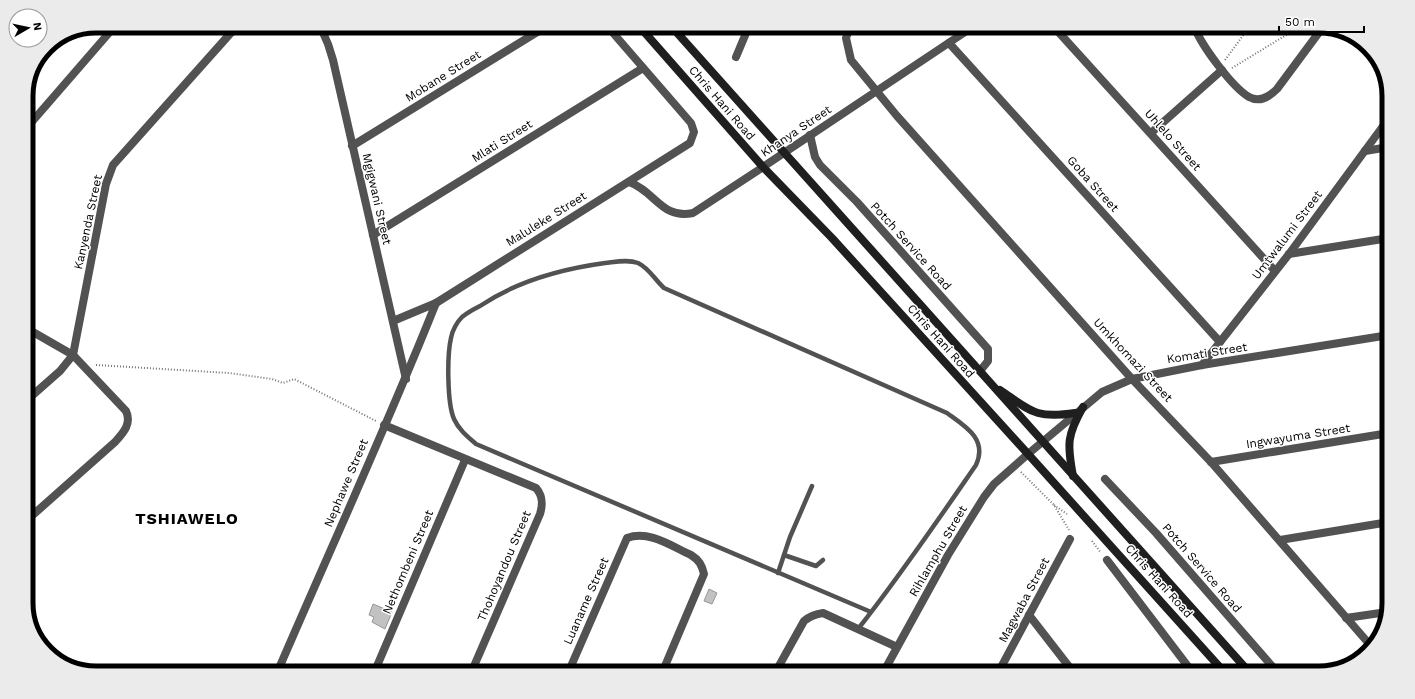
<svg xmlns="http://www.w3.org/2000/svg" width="1415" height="699" font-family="'Work Sans',sans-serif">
	<rect width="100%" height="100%" fill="#fff"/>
	<g fill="#c2c2c2" stroke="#969696">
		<path d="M709,589L717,593L712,604L704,601Z"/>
		<path d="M373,604L392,612L385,629L372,622L374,617L369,615Z"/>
	</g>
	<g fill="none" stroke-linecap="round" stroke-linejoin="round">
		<g stroke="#747474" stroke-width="2" stroke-dasharray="1 2" stroke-linecap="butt">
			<path d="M1225,60L1250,26"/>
			<path d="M1232,68L1301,26"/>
			<path d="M96,365L229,373L272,379L283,383L294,379L376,421"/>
			<path d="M1021,472L1054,505L1069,530"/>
			<path d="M1054,505L1067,514"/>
			<path d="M1092,541L1101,553"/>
		</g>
		<g stroke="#525252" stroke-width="4.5">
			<path d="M784,555L816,566L823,560"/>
			<path d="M778,573L790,537L812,486"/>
			<path d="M858,629C900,576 938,520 976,465C988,439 965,426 947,413L664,288C655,280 649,268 638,263C628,259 615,262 605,263C561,269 517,281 480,306C474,309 467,313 462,317C457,322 452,331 451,338C447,355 447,403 454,419C459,430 468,437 476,444L871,612"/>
		</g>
		<g stroke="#525252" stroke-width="8">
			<path d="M320,26L328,44L333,60L406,379"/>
			<path d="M850,26L846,38L851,60L897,116L1132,379L1211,462L1371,646"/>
			<path d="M1053,26L1275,271"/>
			<path d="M1194,26C1201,45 1232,87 1249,97C1260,103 1270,96 1277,89L1323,27"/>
			<path d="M949,43L1220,342"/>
			<path d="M736,57L749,26"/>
			<path d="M26,131L30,124L115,26"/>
			<path d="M1151,133L1222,70"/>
			<path d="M810,135L815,157L820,165L857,202L988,349V361L980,371"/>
			<path d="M352,146L547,26"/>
			<path d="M1365,151L1389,147"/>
			<path d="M629,182C655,191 662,220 693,213L763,167"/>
			<path d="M373,235L643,68"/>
			<path d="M1289,254L1389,238"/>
			<path d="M393,321L436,303L690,143L694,132L691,123L607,26"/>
			<path d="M26,328L73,355L126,411C132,424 123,433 115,442L26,521"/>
			<path d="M1202,365L1289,254L1389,118"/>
			<path d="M26,401L60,371L73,355L106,184L113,165L237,26"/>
			<path d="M384,425L536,488C543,496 543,504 540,514L471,673"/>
			<path d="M1028,454L1102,392L1132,379L1202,365L1389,335"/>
			<path d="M1211,462L1389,433"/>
			<path d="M1105,479L1156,533L1278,673"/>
			<path d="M1280,540L1389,522"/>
			<path d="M1107,560L1193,673"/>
			<path d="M1029,615L1074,673"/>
			<path d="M1346,618L1387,612"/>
			<path d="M277,673C330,550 386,428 436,303"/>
			<path d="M374,673L465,460"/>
			<path d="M568,673L627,538C649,530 671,546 691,555C699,560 702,565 704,574L662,673"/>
			<path d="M775,673L804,621C810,616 815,614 823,613L897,647"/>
			<path d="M998,673L1070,539"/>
		</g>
		<g stroke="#525252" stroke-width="8">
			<path d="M763,167L974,26"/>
			<path d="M883,673L948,555L984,497L994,484L1028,454"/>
		</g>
		<g stroke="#1f1f1f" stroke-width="8">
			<path d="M639,26L763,167L832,238L1028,454L1225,673"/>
			<path d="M671,26L1250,673"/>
			<path d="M1000,390C1031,411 1035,419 1075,413"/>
			<path d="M1073,476C1067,444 1067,435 1083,407"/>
		</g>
	</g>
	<g text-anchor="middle" stroke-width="3" stroke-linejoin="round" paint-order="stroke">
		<g font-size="12" fill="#000" stroke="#fff">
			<text transform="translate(443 76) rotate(-32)" y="4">Mobane Street</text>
			<text transform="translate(722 103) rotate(49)" y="4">Chris Hani Road</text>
			<text transform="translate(796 131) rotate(-34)" y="4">Khanya Street</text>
			<text transform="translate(1173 140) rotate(48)" y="4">Uhlelo Street</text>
			<text transform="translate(502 141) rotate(-32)" y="4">Mlati Street</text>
			<text transform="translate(1093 184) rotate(48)" y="4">Goba Street</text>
			<text transform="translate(377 199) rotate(77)" y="4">Mgigwani Street</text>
			<text transform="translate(546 219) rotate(-32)" y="4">Maluleke Street</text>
			<text transform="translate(88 222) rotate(-78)" y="4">Kanyenda Street</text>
			<text transform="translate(1287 235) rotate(-53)" y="4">Umtwalumi Street</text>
			<text transform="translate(911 246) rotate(48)" y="4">Potch Service Road</text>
			<text transform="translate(941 341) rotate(48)" y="4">Chris Hani Road</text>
			<text transform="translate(1207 353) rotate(-9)" y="4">Komati Street</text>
			<text transform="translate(1133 360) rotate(47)" y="4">Umkhomazi Street</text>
			<text transform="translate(1298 436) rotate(-9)" y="4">Ingwayuma Street</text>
			<text transform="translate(346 483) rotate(-67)" y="4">Nephawe Street</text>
			<text transform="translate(938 551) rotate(-60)" y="4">Rihlamphu Street</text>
			<text transform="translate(408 562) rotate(-67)" y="4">Nethombeni Street</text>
			<text transform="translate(504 566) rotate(-67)" y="4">Thohoyandou Street</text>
			<text transform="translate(1202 568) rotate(49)" y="4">Potch Service Road</text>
			<text transform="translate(1159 581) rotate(48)" y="4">Chris Hani Road</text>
			<text transform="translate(1024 600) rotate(-62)" y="4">Magwaba Street</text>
			<text transform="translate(586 601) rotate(-66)" y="4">Luaname Street</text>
		</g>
		<g font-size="16" font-weight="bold" letter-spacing="1" fill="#000" stroke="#fff">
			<text x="187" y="524">TSHIAWELO</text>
		</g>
	</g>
	<path d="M0 0H1415V699H0ZM96 33H1319A63 63 0 0 1 1382 96V603A63 63 0 0 1 1319 666H96A63 63 0 0 1 33 603V96A63 63 0 0 1 96 33Z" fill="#ebebeb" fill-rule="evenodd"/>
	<path fill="none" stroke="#000" stroke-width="5" d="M96 33H1319A63 63 0 0 1 1382 96V603A63 63 0 0 1 1319 666H96A63 63 0 0 1 33 603V96A63 63 0 0 1 96 33Z"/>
	<g transform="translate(28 28) rotate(81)"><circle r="19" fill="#ffffff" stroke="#999999"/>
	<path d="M0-3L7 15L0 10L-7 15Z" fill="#000000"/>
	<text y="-6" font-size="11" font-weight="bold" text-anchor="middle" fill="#000000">N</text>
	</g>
	<path d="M1279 26v6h85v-6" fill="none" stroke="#000000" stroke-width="2"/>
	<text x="1285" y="26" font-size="12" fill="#000000" stroke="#ffffff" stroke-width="3" paint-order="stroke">50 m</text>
</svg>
